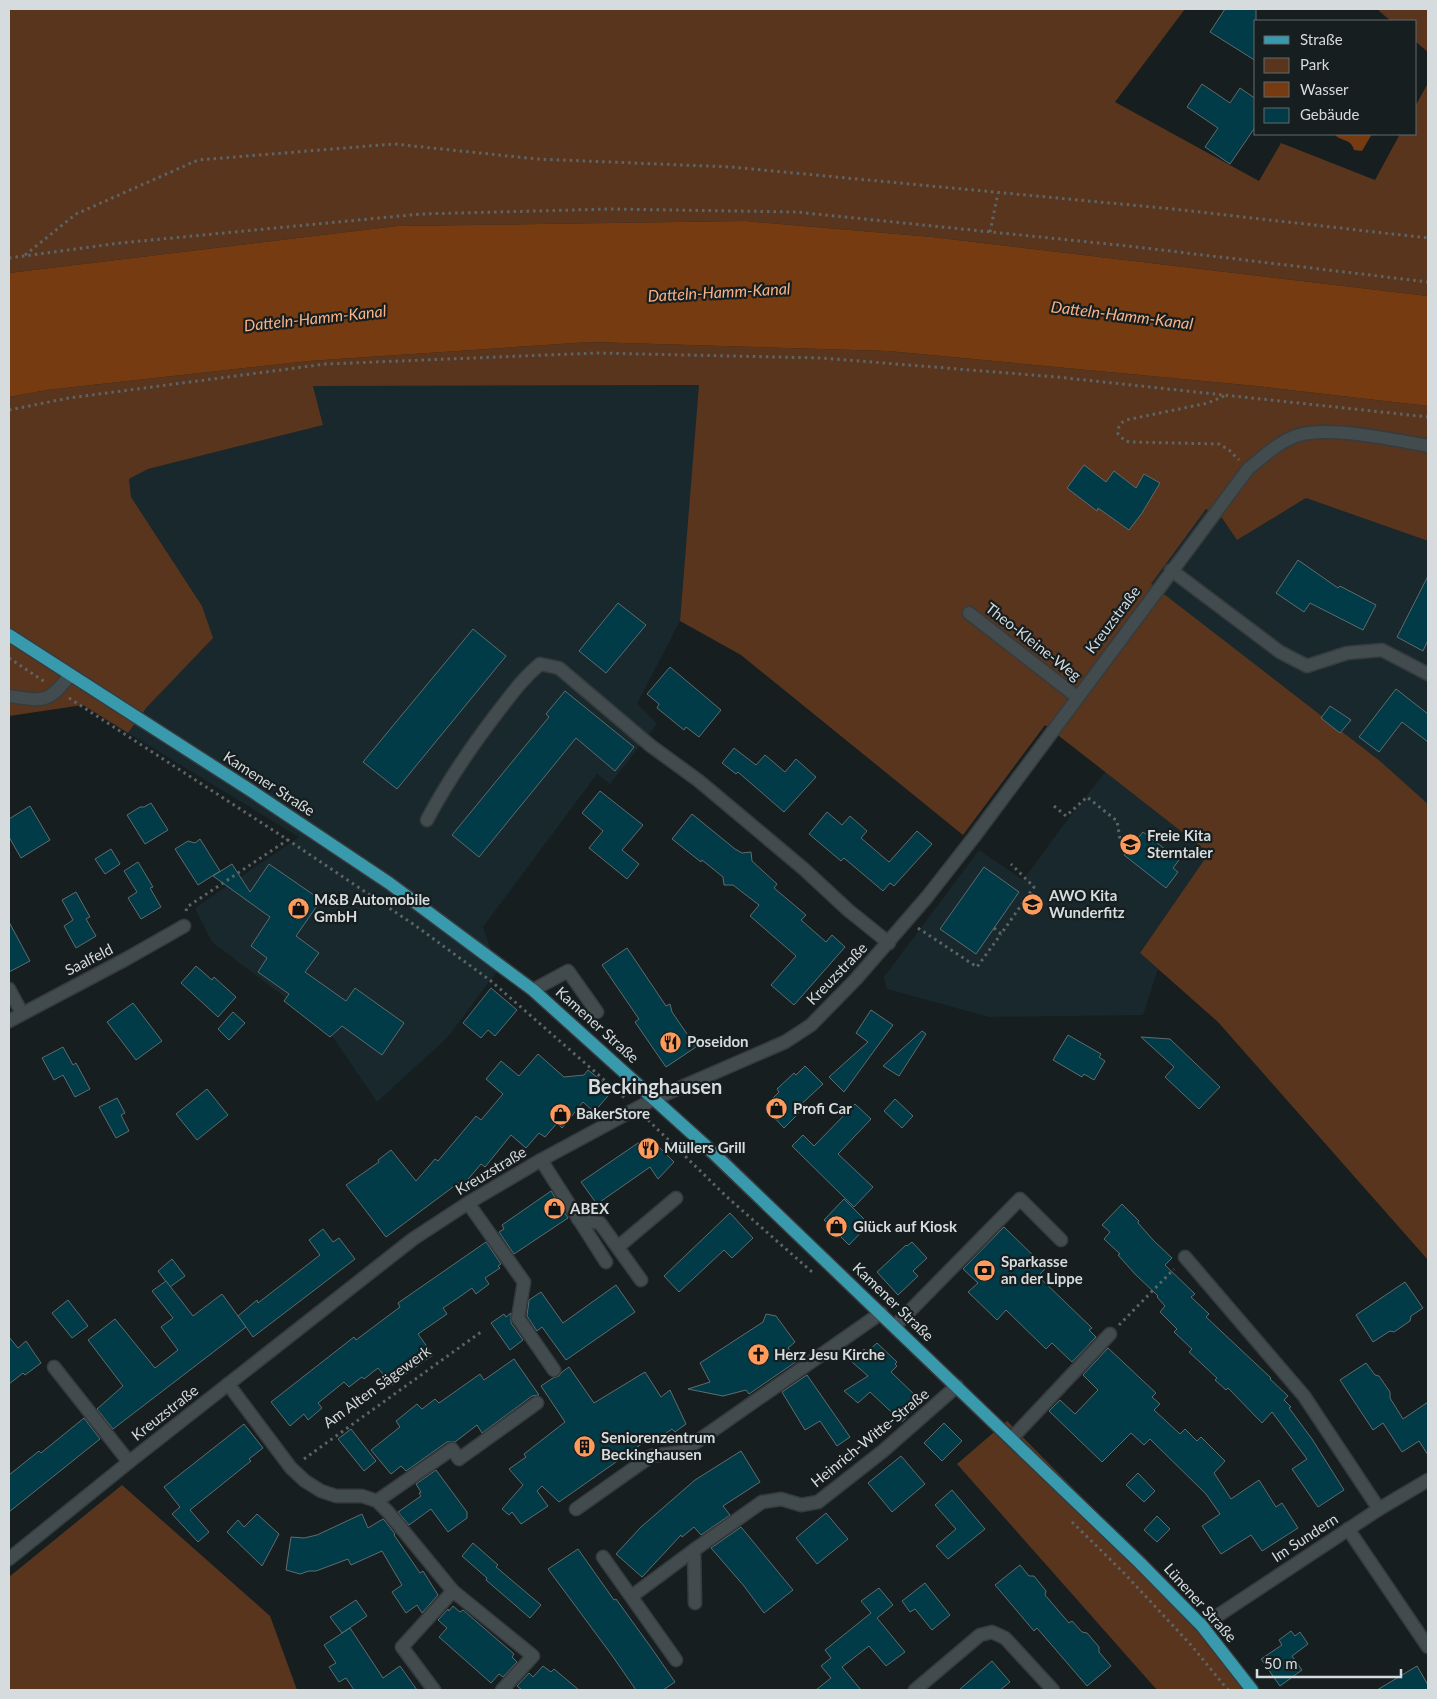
<svg xmlns="http://www.w3.org/2000/svg" width="1437" height="1699" font-family="Lato,sans-serif">
	<rect width="100%" height="100%" fill="#161e20"/>
	<g fill="#18282c">
		<path d="M700,385L680,621L637,704L657,724L610,784L597,774L483,927L498,970L448,1037L377,1102L328,1030L212,942L195,908L299,837L128,733L147,707L202,606L131,497L129,479L148,469L323,424L313,386Z"/>
		<path d="M1306,498L1428,541V804L1380,761L1150,584L1206,508L1222,518L1237,540Z"/>
		<path d="M1106,771L1210,853L1140,953L1158,969L1143,1015L989,1017L887,989L884,977L979,850L1023,880L1071,815Z"/>
	</g>
	<g fill="#59351e">
		<path d="M9,9H1185L1115,102L1259,181L1281,143L1375,180L1400,134H1416V105L1428,83V296L932,237L745,221L397,226L9,273Z"/>
		<path d="M1380,9H1428V52L1416,42V21H1391L1379,11Z"/>
		<path d="M590,342L888,351L1256,386L1428,406V541L1306,498L1237,540L1222,518L1206,509L1151,584L1380,761L1428,804V1260L1218,1022L1140,953L1209,853L1045,725L963,835L741,655L680,621L699,385L313,386L323,425L148,469L129,479L131,497L202,606L213,638L147,707L128,733L83,705L9,716V397L47,390L309,361Z"/>
		<path d="M1007,1421L1189,1606L1254,1690H1157L957,1464Z"/>
		<path d="M122,1485L270,1616L297,1690H9V1577Z"/>
	</g>
	<g fill="#763b10">
		<path d="M1334,134H1372L1362,151L1354,150C1351,138 1341,142 1334,134Z"/>
		<path d="M745,221L932,237L1428,296V406L1256,386L888,351L590,342L309,361L47,390L9,397V273L397,226Z"/>
	</g>
	<g fill="#003b47" stroke="#616b6e">
		<path d="M1225,9H1256V61L1210,32Z"/>
		<path d="M1202,84L1230,103L1240,88L1256,99V126L1230,164L1205,147L1218,128L1187,107Z"/>
		<path d="M1084,465L1106,482L1114,471L1136,488L1144,474L1160,483L1142,513L1129,530L1098,508L1097,511L1067,488Z"/>
		<path d="M1298,560L1338,588L1340,586L1376,605L1363,630L1310,603L1304,612L1276,593Z"/>
		<path d="M1428,576V640L1423,651L1397,637Z"/>
		<path d="M618,603L646,625L606,673L579,651Z"/>
		<path d="M473,629L506,656L397,789L363,762Z"/>
		<path d="M670,667L721,710L699,737L686,727L684,730L657,708L659,704L647,694Z"/>
		<path d="M1396,689L1428,714V742L1402,722L1379,752L1359,737Z"/>
		<path d="M565,691L634,747L615,771L576,738L479,857L452,835L549,717L546,714Z"/>
		<path d="M1330,706L1351,720L1340,733L1321,718Z"/>
		<path d="M734,748L756,765L765,755L785,772L796,759L816,777L784,812L738,772L736,774L722,763Z"/>
		<path d="M600,791L643,825L622,850L639,864L627,879L589,848L603,831L582,813Z"/>
		<path d="M151,803L168,830L145,844L127,815L140,807H144Z"/>
		<path d="M30,806L50,840L21,858L9,837V819Z"/>
		<path d="M827,812L842,825L850,816L867,831L861,838L889,862L917,831L932,844L894,886L890,883L883,891L844,858L841,861L809,834Z"/>
		<path d="M692,814L735,849L742,853L751,852L752,861L777,884L774,888L806,915L801,920L826,942L832,935L845,947L794,1005L771,985L796,956L750,916L759,905L733,885H724L723,877L702,860L701,862L672,839Z"/>
		<path d="M1143,832L1179,860L1173,868L1178,872L1166,888L1124,855Z"/>
		<path d="M200,839L220,871L198,885L175,849L188,841L195,843Z"/>
		<path d="M111,849L120,864L105,874L95,859Z"/>
		<path d="M138,862L153,887L150,888L161,907L141,919L128,898L137,892L124,871Z"/>
		<path d="M232,864L250,892L269,864L321,900L296,936L319,953L305,972L346,1001L355,988L404,1023L382,1055L342,1026L330,1037L284,1001L289,994L258,972L267,958L251,946L270,917L213,876Z"/>
		<path d="M984,867L1019,892L976,954L940,929Z"/>
		<path d="M76,892L90,917L86,919L96,936L76,948L64,926L73,920L62,900Z"/>
		<path d="M9,922L30,961L9,972Z"/>
		<path d="M627,948L666,1006L670,1004L672,1012L696,1047L666,1067L635,1022L639,1019L602,965Z"/>
		<path d="M196,966L212,980L214,977L236,997L218,1017L181,983Z"/>
		<path d="M491,988L517,1010L495,1036L488,1030L481,1038L463,1023Z"/>
		<path d="M133,1003L162,1041L136,1060L107,1022Z"/>
		<path d="M871,1010L893,1025L844,1092L829,1077L868,1042L856,1033Z"/>
		<path d="M233,1012L245,1023L229,1040L218,1029Z"/>
		<path d="M922,1031L926,1034L899,1076L883,1066Z"/>
		<path d="M1068,1035L1101,1054L1099,1057L1105,1061L1094,1080L1084,1074L1082,1077L1053,1060Z"/>
		<path d="M1141,1037L1170,1039L1220,1087L1199,1109L1165,1077L1174,1067Z"/>
		<path d="M63,1047L73,1065L76,1063L90,1089L75,1097L63,1075L54,1080L42,1058Z"/>
		<path d="M538,1054L564,1077L584,1075L588,1070L613,1090L594,1112L583,1102L562,1128L557,1123L545,1137L539,1133L526,1148L511,1135L485,1167L481,1164L464,1184L461,1181L386,1237L346,1185L379,1162L378,1160L391,1150L416,1181L435,1159L438,1161L476,1116L481,1120L503,1094L486,1079L501,1061L519,1076Z"/>
		<path d="M805,1066L823,1084L796,1109L799,1113L784,1128L771,1114L769,1102L779,1092L777,1089L794,1073L796,1075Z"/>
		<path d="M207,1089L228,1115L197,1140L176,1114Z"/>
		<path d="M117,1098L125,1113L121,1115L129,1131L116,1138L99,1107Z"/>
		<path d="M895,1099L913,1116L902,1128L884,1111Z"/>
		<path d="M855,1104L871,1119L838,1154L873,1187L854,1207L792,1146L803,1135L814,1146Z"/>
		<path d="M638,1143L657,1145L674,1162L658,1179L650,1167L597,1204L581,1182Z"/>
		<path d="M551,1191L568,1218L514,1254L499,1232L504,1229L502,1225Z"/>
		<path d="M844,1199L869,1224L849,1245L824,1220Z"/>
		<path d="M1122,1204L1139,1221L1138,1223L1154,1241L1172,1258L1165,1265L1195,1294L1191,1297L1209,1314L1206,1317L1271,1378L1270,1379L1288,1396L1284,1400L1291,1407L1289,1408L1312,1439L1344,1490L1318,1507L1292,1469L1307,1459L1272,1412L1262,1423L1228,1388L1226,1390L1215,1380L1217,1378L1189,1352L1192,1349L1174,1332L1177,1329L1160,1312L1165,1306L1157,1297L1158,1296L1135,1274L1118,1255L1120,1254L1104,1239L1110,1232L1102,1225Z"/>
		<path d="M730,1213L753,1238L732,1258L724,1250L679,1292L664,1276Z"/>
		<path d="M1004,1227L1046,1268L1038,1276L1092,1328L1089,1330L1096,1337L1072,1362L1052,1343L1046,1349L1006,1310L997,1320L968,1292L978,1283L963,1269Z"/>
		<path d="M323,1229L333,1242L339,1238L355,1259L253,1337L238,1316L257,1300L258,1303L320,1255L309,1240Z"/>
		<path d="M486,1242L501,1264L498,1266L500,1268L485,1278L489,1284L476,1294L472,1288L458,1298L443,1308L447,1314L418,1334L433,1355L404,1375L392,1385L378,1368L364,1379L362,1377L349,1387L344,1382L318,1403L322,1408L308,1420L304,1414L290,1426L271,1402L354,1337L356,1340L400,1307L398,1303Z"/>
		<path d="M912,1242L927,1258L913,1271L918,1276L898,1295L877,1272L906,1245L907,1246Z"/>
		<path d="M172,1259L185,1276L170,1287L158,1271Z"/>
		<path d="M166,1281L193,1316L222,1294L246,1327L113,1429L97,1409L123,1386L88,1340L115,1319L155,1368L178,1350L161,1327L173,1318L152,1291Z"/>
		<path d="M1405,1282L1423,1308L1411,1316L1410,1321L1394,1332L1390,1331L1373,1342L1356,1315Z"/>
		<path d="M616,1285L635,1312L566,1360L542,1327L537,1331L527,1316L529,1300L541,1292L563,1323Z"/>
		<path d="M68,1300L88,1326L72,1338L52,1313Z"/>
		<path d="M511,1313V1323L523,1340L510,1350L491,1323L504,1314L506,1317Z"/>
		<path d="M766,1314L776,1316L795,1342L788,1348L797,1361L749,1394L746,1390L723,1396L688,1389L710,1382L700,1363L763,1322Z"/>
		<path d="M9,1337L18,1348L26,1341L41,1363L25,1375L23,1373L9,1384Z"/>
		<path d="M877,1343L897,1362L895,1364L897,1366L891,1372L920,1400L918,1401L920,1403L902,1422L870,1392L858,1403L844,1391L868,1376L852,1362L864,1349L867,1352Z"/>
		<path d="M1108,1348L1156,1393L1152,1397L1160,1404L1154,1410L1180,1434L1185,1429L1197,1441L1201,1437L1225,1461L1214,1473L1231,1499L1259,1480L1276,1507L1282,1503L1298,1528L1262,1551L1251,1535L1221,1554L1202,1526L1220,1514L1206,1494L1150,1439L1144,1445L1131,1433L1102,1462L1049,1411L1060,1400L1075,1414L1098,1390L1083,1375Z"/>
		<path d="M514,1359L539,1395L532,1396L482,1433L477,1425L455,1442H447L406,1471L401,1466L391,1474L371,1450L400,1427L396,1421L417,1404L422,1409L435,1399L439,1403L480,1374L484,1380Z"/>
		<path d="M1366,1363L1375,1375L1379,1376L1390,1392V1398L1403,1419L1428,1402V1455L1419,1441L1402,1452L1383,1423L1373,1430L1340,1380Z"/>
		<path d="M569,1367L594,1403L645,1372L661,1397L670,1390L686,1424L675,1432L672,1429L656,1440L653,1436L559,1502L542,1486L537,1491L548,1506L521,1524L512,1512L509,1515L502,1509L523,1485L509,1469L526,1457L524,1454L565,1422L541,1386L553,1378L559,1376L562,1372Z"/>
		<path d="M807,1375L850,1437L837,1446L820,1421L805,1430L782,1392Z"/>
		<path d="M84,1418L100,1439L9,1512V1475L39,1451L41,1453Z"/>
		<path d="M944,1423L962,1441L942,1461L924,1443Z"/>
		<path d="M244,1424L263,1448L249,1459L251,1461L190,1510L209,1532L198,1542L172,1514L180,1507L164,1487Z"/>
		<path d="M351,1429L376,1461L364,1471L338,1439Z"/>
		<path d="M741,1451L760,1482L723,1506L730,1515L701,1535L694,1527L682,1537L681,1535L642,1577L616,1554L641,1527L695,1480Z"/>
		<path d="M901,1456L925,1484L892,1512L868,1483Z"/>
		<path d="M436,1470L467,1512V1518L448,1532L431,1509L409,1525L398,1512L421,1496L419,1493L421,1492L416,1484Z"/>
		<path d="M1138,1473L1155,1491L1144,1502L1126,1485Z"/>
		<path d="M952,1490L985,1529L948,1559L936,1546L956,1529L935,1505Z"/>
		<path d="M826,1513L848,1539L817,1564L796,1538Z"/>
		<path d="M257,1514L279,1534L262,1566L227,1532L238,1520L244,1527Z"/>
		<path d="M362,1514L368,1528L383,1519L385,1521L395,1534L394,1535L420,1573L423,1571L438,1595L422,1613L417,1605L406,1613L392,1592L402,1585L382,1551L351,1565L348,1559L316,1571H309L300,1574L286,1570L291,1537L304,1538L317,1535Z"/>
		<path d="M1157,1516L1170,1529L1157,1542L1144,1530Z"/>
		<path d="M741,1527L793,1590L764,1613L744,1586L711,1548Z"/>
		<path d="M473,1543L498,1565L496,1567L541,1605L530,1618L486,1580L487,1578L462,1556Z"/>
		<path d="M578,1549L614,1600L616,1599L650,1646L675,1682L663,1690H636L611,1654L548,1569Z"/>
		<path d="M1020,1565L1029,1576H1034L1046,1591L1045,1595L1069,1623L1072,1621L1082,1632L1087,1633L1099,1647V1652L1111,1666L1087,1686L1037,1628L1034,1631L995,1585Z"/>
		<path d="M925,1583L950,1615L932,1630L915,1609L910,1612L902,1601Z"/>
		<path d="M879,1588L893,1605L877,1618L905,1652L886,1666L869,1646L842,1667L861,1690H816L831,1678L821,1666L831,1658L825,1650L871,1613L861,1601Z"/>
		<path d="M356,1600L367,1616L342,1633L330,1617Z"/>
		<path d="M453,1606L460,1612L463,1610L514,1654L512,1657L517,1662L503,1677L499,1674L491,1683L439,1637L447,1628L438,1620L448,1609L449,1611Z"/>
		<path d="M350,1628L383,1678L400,1666L417,1690H354L346,1678L339,1682L329,1667L336,1663L324,1645Z"/>
		<path d="M1291,1631L1295,1636L1300,1632L1308,1644L1292,1656L1302,1670L1280,1686L1261,1659L1282,1645L1279,1640Z"/>
		<path d="M992,1661L1010,1682L1000,1690H959Z"/>
		<path d="M543,1666L551,1672L554,1669L579,1690H522L517,1686L529,1673L533,1677Z"/>
		<path d="M1417,1666L1428,1685V1690H1377Z"/>
	</g>
	<g fill="none" stroke-linecap="round" stroke-linejoin="round">
		<defs>
			<g id="minor">
				<path d="M1171,570L1280,652L1307,666L1347,653L1382,650L1428,674"/>
				<path d="M969,613L1077,697"/>
				<path d="M9,696C43,701 48,704 70,675"/>
				<path d="M427,820C447,782 471,747 497,713C511,695 523,678 540,664L559,668L651,746L699,781L805,870L848,910L889,943"/>
				<path d="M9,989L22,1013"/>
				<path d="M533,990L568,971L597,1012"/>
				<path d="M9,1021L126,959L184,926"/>
				<path d="M541,1160L606,1262"/>
				<path d="M468,1203L524,1282L518,1318L554,1370"/>
				<path d="M578,1219L600,1223L641,1280"/>
				<path d="M618,1247L676,1198"/>
				<path d="M1185,1257L1304,1396L1379,1509"/>
				<path d="M895,1326L1020,1199L1061,1240"/>
				<path d="M54,1367L129,1462"/>
				<path d="M228,1384L291,1468L305,1481L321,1491L336,1496H362L377,1501L388,1512L453,1591L533,1656L502,1690"/>
				<path d="M1012,1438L1110,1334"/>
				<path d="M377,1501L452,1449L459,1459L537,1403"/>
				<path d="M576,1509L651,1456L682,1452L881,1313"/>
				<path d="M1348,1529L1428,1647"/>
				<path d="M694,1550L695,1603"/>
				<path d="M603,1557L676,1660"/>
				<path d="M9,1559L129,1462L413,1239L468,1203L541,1160L654,1099L785,1042L811,1025L856,979L927,897L974,837L1248,469C1263,457 1279,441 1299,435C1331,426 1395,440 1428,446"/>
				<path d="M632,1596L694,1550L762,1502L781,1499L801,1505L818,1502L883,1451L957,1386"/>
				<path d="M1202,1626L1379,1509L1428,1480"/>
				<path d="M434,1690L402,1647L453,1591"/>
				<path d="M915,1690L980,1635L992,1632L1005,1638L1053,1690"/>
			</g>
			<path id="major" d="M9,635L253,792L389,883L533,990L707,1147L1140,1563L1202,1626L1252,1690"/>
		</defs>
		<use href="#minor" stroke="#363b3d" stroke-width="15"/>
		<use href="#major" stroke="#363b3d" stroke-width="15"/>
		<g stroke="#5d6466" stroke-width="3" stroke-dasharray="2.5 4" stroke-linecap="butt">
			<path d="M990,232L998,193"/>
			<path d="M25,255L76,214L198,160L394,144L537,159L731,167L1173,209L1428,238"/>
			<path d="M9,258L120,243L421,214L611,209L796,212L1128,246L1428,282"/>
			<path d="M1224,396L1208,403L1126,420C1120,423 1118,426 1118,434L1125,441L1130,442L1219,444L1229,450L1239,460"/>
			<path d="M9,410L69,398L326,364L596,353L822,358L1057,377L1428,417"/>
			<path d="M9,658L45,682"/>
			<path d="M69,698L288,840L416,926L491,981L625,1098"/>
			<path d="M1054,806L1066,816L1087,797L1117,821L1120,839L1131,847"/>
			<path d="M186,911L187,907L289,839"/>
			<path d="M918,928L977,967L1001,934"/>
			<path d="M994,928L1001,934L1034,887L1011,864"/>
			<path d="M648,1120L727,1197L812,1272"/>
			<path d="M1119,1325L1174,1269"/>
			<path d="M304,1459L481,1332"/>
			<path d="M1072,1522L1123,1572L1191,1645L1228,1690"/>
		</g>
		<use href="#minor" stroke="#424b4d" stroke-width="12"/>
		<use href="#major" stroke="#399aae" stroke-width="12"/>
	</g>
	<defs>
		<symbol id="school-disc" viewBox="-11 -11 22 22"><circle r="9.5" fill="#ff9b5a" stroke="#161e20"/><path d="M0-5L7-2L0 1L-7-2ZM-4 1L0 2.5L4 1V4Q0 6-4 4Z" fill="#111"/></symbol>
		<symbol id="shop-disc" viewBox="-11 -11 22 22"><circle r="9.5" fill="#ff9b5a" stroke="#161e20"/><path d="M-5-2.5h2.3a2.7 3.5 0 0 1 5.4 0H5L5.5 6h-11ZM-1.5-2.5h3a1.5 2.3 0 0 0-3 0Z" fill="#111"/></symbol>
		<symbol id="restaurant-disc" viewBox="-11 -11 22 22"><circle r="9.5" fill="#ff9b5a" stroke="#161e20"/><path d="M-5-6h1v4h1v-4h1v4h1v-4h1v5L-1.5 .5V6h-2V.5L-5-1ZM5-6V6H3V1.5H1.5Q1.5-4 5-6Z" fill="#111"/></symbol>
		<symbol id="bank-disc" viewBox="-11 -11 22 22"><circle r="9.5" fill="#ff9b5a" stroke="#161e20"/><path d="M-6-4H6V4H-6ZM0-2.3a2.3 2.3 0 1 0 0 4.6a2.3 2.3 0 1 0 0-4.6Z" fill="#111"/></symbol>
		<symbol id="church-disc" viewBox="-11 -11 22 22"><circle r="9.5" fill="#ff9b5a" stroke="#161e20"/><path d="M-1.2-6h2.4v3.5h3.3v2.4h-3.3V6h-2.4V-.1h-3.3v-2.4h3.3Z" fill="#111"/></symbol>
		<symbol id="building-disc" viewBox="-11 -11 22 22"><circle r="9.5" fill="#ff9b5a" stroke="#161e20"/><path d="M-4-6H4V6H1V3H-1V6H-4ZM-2.5-4.3h1.7v1.8h-1.7ZM.8-4.3h1.7v1.8H.8ZM-2.5-1h1.7V.8h-1.7ZM.8-1h1.7V.8H.8Z" fill="#111"/></symbol>
	</defs>
	<g fill-rule="evenodd">
		<use href="#school-disc" x="1118" y="832" width="25" height="25"/>
		<use href="#school-disc" x="1020" y="892" width="25" height="25"/>
		<use href="#shop-disc" x="286" y="896" width="25" height="25"/>
		<use href="#restaurant-disc" x="658" y="1030" width="25" height="25"/>
		<use href="#shop-disc" x="764" y="1096" width="25" height="25"/>
		<use href="#shop-disc" x="548" y="1102" width="25" height="25"/>
		<use href="#restaurant-disc" x="636" y="1136" width="25" height="25"/>
		<use href="#shop-disc" x="542" y="1196" width="25" height="25"/>
		<use href="#shop-disc" x="824" y="1214" width="25" height="25"/>
		<use href="#bank-disc" x="972" y="1258" width="25" height="25"/>
		<use href="#church-disc" x="746" y="1342" width="25" height="25"/>
		<use href="#building-disc" x="572" y="1434" width="25" height="25"/>
	</g>
	<g text-anchor="middle" stroke-width="4.5" stroke-linejoin="round" paint-order="stroke">
		<g font-size="15" fill="#d6dbdd" stroke="#161e20">
			<text transform="translate(1113 620) rotate(-53)" y="5">Kreuzstraße</text>
			<text transform="translate(1033 642) rotate(38)" y="5">Theo-Kleine-Weg</text>
			<text transform="translate(269 784) rotate(33)" y="5">Kamener Straße</text>
			<text transform="translate(89 960) rotate(-27)" y="5">Saalfeld</text>
			<text transform="translate(837 974) rotate(-46)" y="5">Kreuzstraße</text>
			<text transform="translate(597 1025) rotate(42)" y="5">Kamener Straße</text>
			<text transform="translate(491 1171) rotate(-31)" y="5">Kreuzstraße</text>
			<text transform="translate(893 1302) rotate(44)" y="5">Kamener Straße</text>
			<text transform="translate(377 1387) rotate(-36)" y="5">Am Alten Sägewerk</text>
			<text transform="translate(165 1413) rotate(-38)" y="5">Kreuzstraße</text>
			<text transform="translate(870 1438) rotate(-39)" y="5">Heinrich-Witte-Straße</text>
			<text transform="translate(1305 1538) rotate(-33)" y="5">Im Sundern</text>
			<text transform="translate(1200 1603) rotate(48)" y="5">Lünener Straße</text>
		</g>
		<g font-size="15" font-weight="bold" fill="#d6dbdd" stroke="#161e20" text-anchor="start">
			<text x="1147" y="841">Freie Kita<tspan x="1147" dy="17">Sterntaler</tspan></text>
			<text x="1049" y="901">AWO Kita<tspan x="1049" dy="17">Wunderfitz</tspan></text>
			<text x="314" y="905">M&amp;B Automobile<tspan x="314" dy="17">GmbH</tspan></text>
			<text x="687" y="1047">Poseidon</text>
			<text x="793" y="1114">Profi Car</text>
			<text x="576" y="1119">BakerStore</text>
			<text x="664" y="1153">Müllers Grill</text>
			<text x="570" y="1214">ABEX</text>
			<text x="853" y="1232">Glück auf Kiosk</text>
			<text x="1001" y="1267">Sparkasse<tspan x="1001" dy="17">an der Lippe</tspan></text>
			<text x="774" y="1360">Herz Jesu Kirche</text>
			<text x="601" y="1443">Seniorenzentrum<tspan x="601" dy="17">Beckinghausen</tspan></text>
		</g>
		<g font-size="16" font-style="italic" fill="#f9b185" stroke="#161e20">
			<text transform="translate(719 292) rotate(-3)" y="6">Datteln-Hamm-Kanal</text>
			<text transform="translate(1122 315) rotate(7)" y="6">Datteln-Hamm-Kanal</text>
			<text transform="translate(315 318) rotate(-6)" y="6">Datteln-Hamm-Kanal</text>
		</g>
		<g font-size="20" font-weight="bold" fill="#d6dbdd" stroke="#161e20">
			<text x="655" y="1094">Beckinghausen</text>
		</g>
	</g>
	<rect width="1437" height="1699" fill="none" stroke="#d6dbdd" stroke-width="20"/>
	<rect x="1254" y="20" width="162" height="115" fill="#161e20" stroke="#636a6c"/>
	<rect x="1264" y="36" width="25" height="8" fill="#399aae" stroke="#636a6c"/>
	<text x="1300" y="45" font-size="15" fill="#d6dbdd">Straße</text>
	<rect x="1264" y="58" width="25" height="15" fill="#59351e" stroke="#636a6c"/>
	<text x="1300" y="70" font-size="15" fill="#d6dbdd">Park</text>
	<rect x="1264" y="82" width="25" height="15" fill="#763b10" stroke="#636a6c"/>
	<text x="1300" y="95" font-size="15" fill="#d6dbdd">Wasser</text>
	<rect x="1264" y="108" width="25" height="15" fill="#003b47" stroke="#636a6c"/>
	<text x="1300" y="120" font-size="15" fill="#d6dbdd">Gebäude</text>
	<path d="M1257 1669v8h144v-8" fill="none" stroke="#d6dbdd" stroke-width="2.5"/>
	<text x="1264" y="1669" font-size="15" fill="#d6dbdd" stroke="#161e20" stroke-width="4" paint-order="stroke">50 m</text>
</svg>
